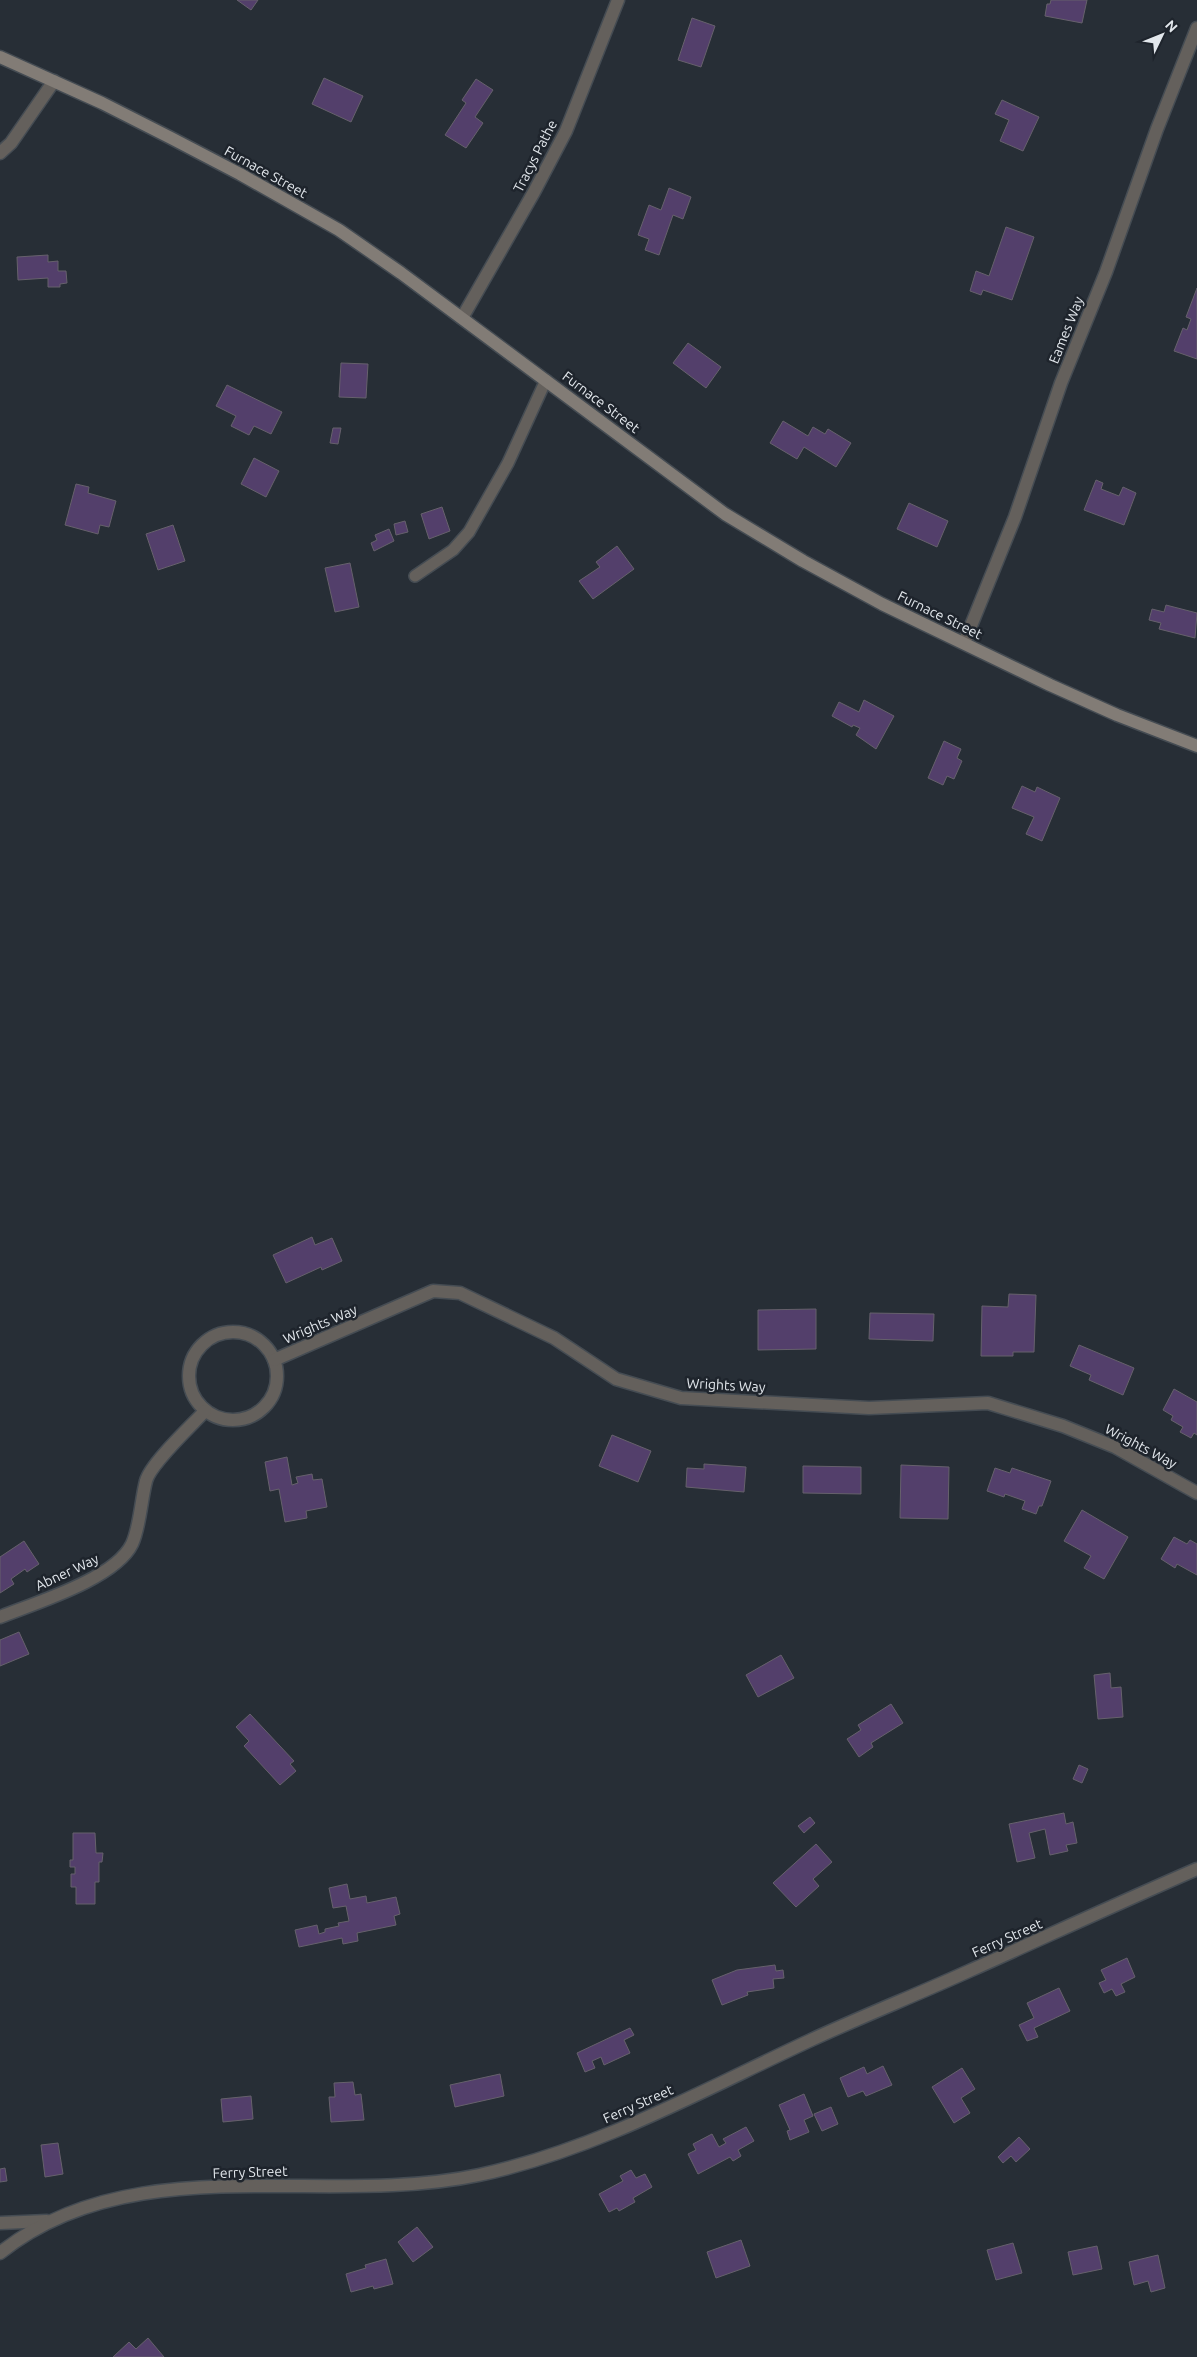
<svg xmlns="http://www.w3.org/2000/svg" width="1197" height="2357" font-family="Ubuntu,sans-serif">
	<rect width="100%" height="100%" fill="#272e36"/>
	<g fill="#533f6b" stroke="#66616c">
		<path d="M237,0H258L251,10Z"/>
		<path d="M1051,0H1087L1082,23L1045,16L1047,4H1050Z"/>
		<path d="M692,18L715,26L701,67L678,60Z"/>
		<path d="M324,78L363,96L351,122L312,104Z"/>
		<path d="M476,79L493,90L475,117L483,123L466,148L445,135L466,103L462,100Z"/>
		<path d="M1002,100L1039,117L1023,151L1000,141L1009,120L995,114Z"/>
		<path d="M669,188L691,197L683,219L673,215L659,255L645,250L649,239L638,235L649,205L661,210Z"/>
		<path d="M1006,227L1034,237L1012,300L983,290L981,295L970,291L976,271L989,276Z"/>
		<path d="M48,255V262L58,261V271H66L67,283L60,284V287H48V278L18,280L17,257Z"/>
		<path d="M1197,288V359L1174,351L1183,328L1187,330L1191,319L1186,317Z"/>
		<path d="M688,343L721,367L706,388L673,363Z"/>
		<path d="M341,363L368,364L366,398L339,397Z"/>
		<path d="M227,385L282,412L271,434L254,426L249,435L231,426L236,416L216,406Z"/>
		<path d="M783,421L808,436L813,427L825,434L828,429L851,443L836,467L804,447L797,459L770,443Z"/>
		<path d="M333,428H341L338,444L330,443Z"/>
		<path d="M254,458L279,471L266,497L241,484Z"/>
		<path d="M1096,480L1103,483L1101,489L1119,496L1123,487L1136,493L1124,525L1084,510Z"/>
		<path d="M76,484L89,487L88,493L116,501L109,527L100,525L98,534L65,525Z"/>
		<path d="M909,503L948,521L937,547L897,529Z"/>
		<path d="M442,507L450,531L429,539L421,514Z"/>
		<path d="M405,521L408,532L396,535L394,524Z"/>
		<path d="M173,525L185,561L158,570L146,534Z"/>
		<path d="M389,529L394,541L374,551L371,543L377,540L375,535Z"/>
		<path d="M617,546L634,569L593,599L579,581L600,567L596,562Z"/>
		<path d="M350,563L359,607L335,612L325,568Z"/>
		<path d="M1166,605L1197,613L1195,638L1159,629L1161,623L1149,620L1152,609L1164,612Z"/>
		<path d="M864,700L894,716L876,749L856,735L860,728L853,725L852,727L832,716L839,702L859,712Z"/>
		<path d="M944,741L961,749L957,758L962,761L954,779L947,776L943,785L928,778Z"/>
		<path d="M1022,786L1035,792L1037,787L1060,798L1042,841L1026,834L1034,817L1012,808Z"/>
		<path d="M312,1237L315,1245L332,1238L342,1261L322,1270L321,1267L286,1283L273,1255Z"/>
		<path d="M1009,1294L1036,1295L1034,1352H1013V1356H981L982,1306L1008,1307Z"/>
		<path d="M816,1309V1349L758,1350V1310Z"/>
		<path d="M870,1313L934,1314L933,1341L869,1339Z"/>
		<path d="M1079,1345L1134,1368L1123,1395L1089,1380L1091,1375L1070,1366Z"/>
		<path d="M1174,1389L1197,1402V1435L1194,1433L1191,1438L1180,1432L1183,1427L1171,1420L1173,1416L1163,1410Z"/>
		<path d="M612,1435L651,1451L638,1482L599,1466Z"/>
		<path d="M287,1457L292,1485L298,1483L296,1477L312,1474L313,1480L322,1479L327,1507L306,1511L307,1518L285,1522L279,1489L270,1491L265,1462Z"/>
		<path d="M704,1464L746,1467L744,1492L686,1487L687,1468L704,1469Z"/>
		<path d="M901,1465L949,1467L948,1519L900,1518Z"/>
		<path d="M803,1466L861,1467V1494L803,1493Z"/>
		<path d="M995,1468L1010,1473L1012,1468L1051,1481L1042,1506H1039L1036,1514L1022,1509L1025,1501L1005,1494L1004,1497L987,1491Z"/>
		<path d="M1082,1510L1128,1537L1104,1579L1084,1568L1091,1556L1064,1541Z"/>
		<path d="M1174,1537L1187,1544L1190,1540L1197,1544V1575L1177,1564L1175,1568L1161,1559Z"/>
		<path d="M24,1541L39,1564L27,1572L25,1569L11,1579L14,1584L0,1593V1557Z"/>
		<path d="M19,1632L29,1654L0,1666V1640Z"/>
		<path d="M781,1655L794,1678L758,1697L746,1675Z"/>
		<path d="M1110,1673L1111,1688L1121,1687L1123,1717L1098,1719L1094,1675Z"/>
		<path d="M891,1704L903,1723L871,1743L873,1747L859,1757L847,1739L861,1730L858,1725Z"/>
		<path d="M250,1714L294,1761L290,1764L296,1771L280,1785L244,1746L249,1741L236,1727Z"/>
		<path d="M1079,1765L1088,1769L1082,1783L1073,1779Z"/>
		<path d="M1064,1813L1066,1824L1073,1822L1077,1843L1066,1845L1068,1851L1050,1855L1045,1829L1029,1833L1035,1858L1017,1862L1009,1824Z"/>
		<path d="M810,1817L815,1823L804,1833L798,1826Z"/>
		<path d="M73,1833H95L96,1853H103L102,1862H99V1882H95V1904H76V1887H71V1874H75V1867H70V1860H73Z"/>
		<path d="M816,1844L832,1862L813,1879L819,1886L796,1907L773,1883Z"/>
		<path d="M347,1884L350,1899L366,1896L367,1903L396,1897L400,1914L394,1916L396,1925L357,1933L358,1941L343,1944L342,1938L299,1947L295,1930L317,1925L319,1934L325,1932V1929L339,1926L338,1923L349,1921L346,1906L333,1908L329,1888Z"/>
		<path d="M1127,1958L1135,1977L1121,1984L1125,1992L1116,1996L1112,1989L1104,1993L1099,1983L1106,1980L1101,1970Z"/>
		<path d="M775,1965L776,1971L783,1970L784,1978L773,1979L774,1988L747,1992L748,1995L722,2005L712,1980L737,1970Z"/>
		<path d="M1059,1988L1070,2011L1034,2028L1038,2037L1027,2041L1019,2025L1034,2018L1027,2003Z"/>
		<path d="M630,2028L634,2035L624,2040L630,2053L604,2065L601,2057L592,2061L595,2068L585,2072L577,2053Z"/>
		<path d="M883,2066L892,2085L866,2096L863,2091L848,2097L840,2078L864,2067L867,2074Z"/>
		<path d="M962,2068L975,2089L961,2098L970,2113L954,2123L932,2087Z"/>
		<path d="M500,2074L504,2096L455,2107L450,2085Z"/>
		<path d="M353,2082L355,2095L361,2094L364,2120L331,2122L329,2097H335L334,2083Z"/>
		<path d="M804,2094L813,2116L804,2120L809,2132L790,2140L787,2131L790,2130L779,2105Z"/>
		<path d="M251,2096L253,2119L223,2122L221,2099Z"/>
		<path d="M831,2107L838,2124L822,2131L814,2114Z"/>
		<path d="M746,2127L754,2141L738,2150L741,2156L733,2161L730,2157L698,2174L688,2154L696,2150L693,2144L712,2134L719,2147L726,2143L723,2139Z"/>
		<path d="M1019,2137L1030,2149L1016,2162L1011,2156L1003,2163L998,2157Z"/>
		<path d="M58,2143L63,2174L45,2177L41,2145Z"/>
		<path d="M5,2168L7,2181L0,2182V2169Z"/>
		<path d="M631,2170L636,2178L645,2174L652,2187L633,2198L635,2202L619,2211L617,2208L609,2212L599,2194L623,2181L620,2176Z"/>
		<path d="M417,2227L433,2247L413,2262L398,2242Z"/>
		<path d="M741,2240L750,2266L716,2278L707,2252Z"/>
		<path d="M1013,2243L1022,2273L996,2280L987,2250Z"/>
		<path d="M1097,2246L1102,2269L1073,2275L1068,2252Z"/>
		<path d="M1158,2255L1165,2288L1151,2292L1148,2281L1134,2285L1129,2262Z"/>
		<path d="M386,2259L393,2284L374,2289L373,2286L351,2292L346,2274L366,2268L365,2265Z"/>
		<path d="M148,2338L164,2357H113L129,2342L136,2349Z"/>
	</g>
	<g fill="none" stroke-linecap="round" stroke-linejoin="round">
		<defs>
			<path id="service" d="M415,576L453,550L469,532L508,463L546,380"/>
			<g id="minor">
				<path d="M0,153L11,143L54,81"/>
				<path d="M462,318L534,192L566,131L618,0"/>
				<path d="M964,643L1015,517L1061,383L1106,272L1157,129L1197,28"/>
				<circle cx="233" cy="1376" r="44"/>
				<path d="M274,1360L433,1291L460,1293L554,1338L616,1379L681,1398L869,1408L988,1403L1063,1426L1115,1447L1197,1493"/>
				<path d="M0,1617C35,1603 115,1579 132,1544C140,1527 141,1500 146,1481C150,1464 192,1425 205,1411"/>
				<path d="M0,2223L47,2221"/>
				<path d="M0,2253C133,2146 325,2208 479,2175C596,2150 703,2090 811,2040C863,2016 916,1995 969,1971C1045,1937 1121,1902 1197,1869"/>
			</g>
			<path id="secondary" d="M0,57L102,103L171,138L240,174L339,230L401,273L725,514L803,561L882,604L1050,685L1117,715L1197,746"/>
		</defs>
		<use href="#service" stroke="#454c53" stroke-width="14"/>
		<use href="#minor" stroke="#454c53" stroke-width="15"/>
		<use href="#secondary" stroke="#454c53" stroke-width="15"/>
		<use href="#service" stroke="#64605c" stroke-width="11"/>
		<use href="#minor" stroke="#64605c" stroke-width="12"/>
		<use href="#secondary" stroke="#827c76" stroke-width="12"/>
	</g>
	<g text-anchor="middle" stroke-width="5" stroke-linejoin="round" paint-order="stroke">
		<g font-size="14" fill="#e2e7ec" stroke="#1e242c">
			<text transform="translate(535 156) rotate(-63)" y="5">Tracys Pathe</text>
			<text transform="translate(266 172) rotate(29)" y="5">Furnace Street</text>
			<text transform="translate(1066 330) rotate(-68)" y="5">Eames Way</text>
			<text transform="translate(601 402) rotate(37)" y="5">Furnace Street</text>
			<text transform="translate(940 615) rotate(26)" y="5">Furnace Street</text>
			<text transform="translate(320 1324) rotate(-23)" y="5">Wrights Way</text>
			<text transform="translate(726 1385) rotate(3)" y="5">Wrights Way</text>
			<text transform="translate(1141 1446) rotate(28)" y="5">Wrights Way</text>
			<text transform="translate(67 1572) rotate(-25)" y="5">Abner Way</text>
			<text transform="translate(1007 1938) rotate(-24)" y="5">Ferry Street</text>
			<text transform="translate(638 2104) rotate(-24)" y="5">Ferry Street</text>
			<text transform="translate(250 2172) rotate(-2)" y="5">Ferry Street</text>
		</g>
	</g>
	<g transform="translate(1162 35) rotate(47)" stroke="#1e242c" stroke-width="4" paint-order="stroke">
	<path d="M0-4L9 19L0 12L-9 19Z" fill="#e2e7ec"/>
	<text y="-8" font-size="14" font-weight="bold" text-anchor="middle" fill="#e2e7ec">N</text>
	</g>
</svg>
